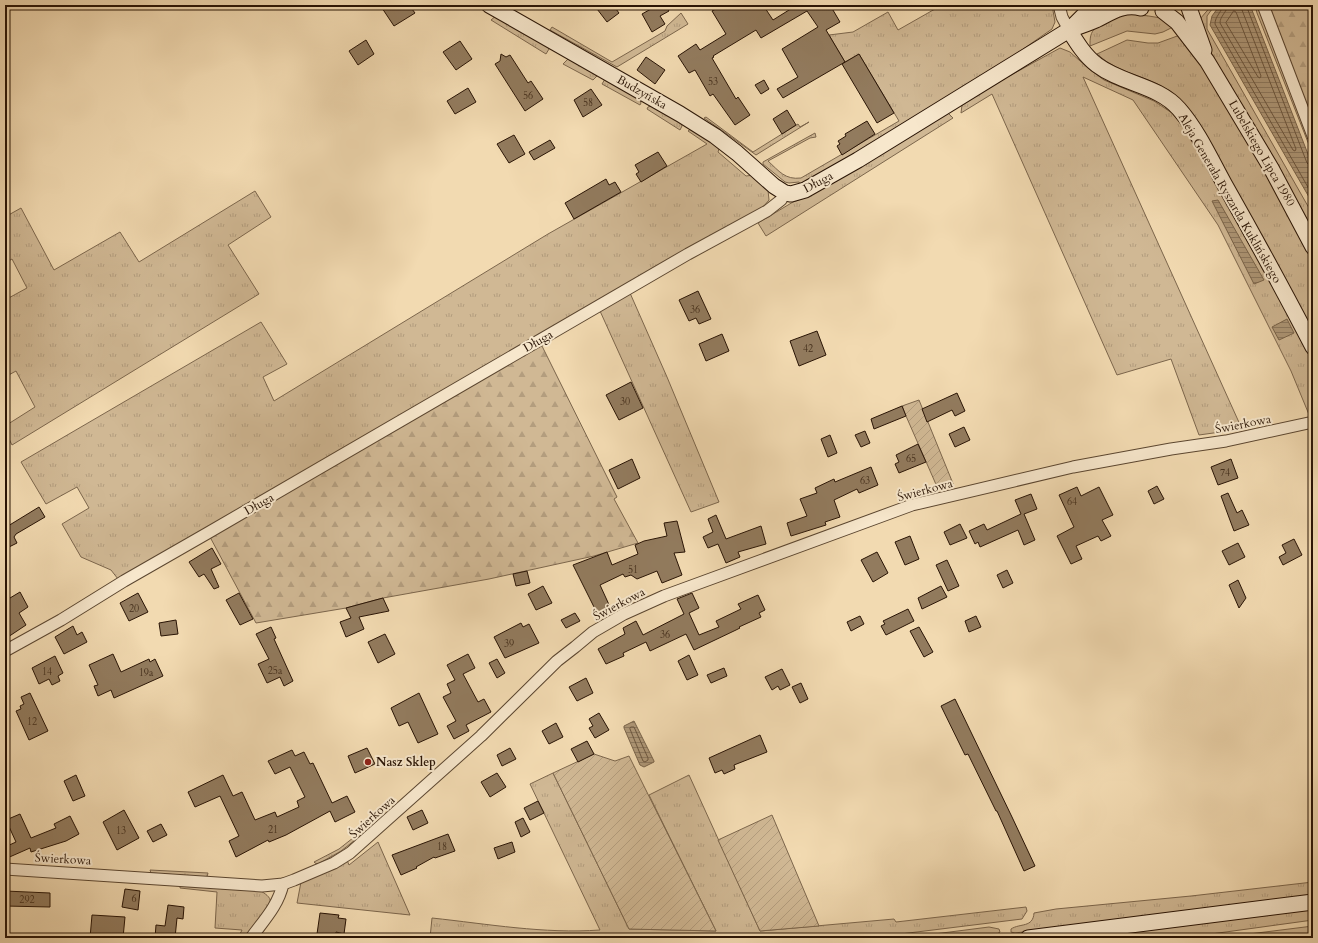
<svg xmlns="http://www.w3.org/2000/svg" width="1318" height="943" font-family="Cardo,serif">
	<defs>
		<pattern id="grass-tufts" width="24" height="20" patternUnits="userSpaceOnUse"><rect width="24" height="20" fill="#d0b894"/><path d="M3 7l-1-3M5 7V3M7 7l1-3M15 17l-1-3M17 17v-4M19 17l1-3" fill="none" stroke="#b39d7e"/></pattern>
		<pattern id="forest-firs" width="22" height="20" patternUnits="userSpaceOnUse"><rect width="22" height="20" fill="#d0b894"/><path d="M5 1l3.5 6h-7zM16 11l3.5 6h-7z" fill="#b39d7e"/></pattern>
		<pattern id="garden-furrows" width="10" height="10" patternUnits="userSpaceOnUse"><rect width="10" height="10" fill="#d0b894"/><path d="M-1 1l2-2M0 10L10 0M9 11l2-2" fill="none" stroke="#b39d7e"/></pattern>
		<pattern id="water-rules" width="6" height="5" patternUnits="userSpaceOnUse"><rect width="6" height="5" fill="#ae9777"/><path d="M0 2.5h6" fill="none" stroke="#8e7a60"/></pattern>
	</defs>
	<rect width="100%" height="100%" fill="#f2dab1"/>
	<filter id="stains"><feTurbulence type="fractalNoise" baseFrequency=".005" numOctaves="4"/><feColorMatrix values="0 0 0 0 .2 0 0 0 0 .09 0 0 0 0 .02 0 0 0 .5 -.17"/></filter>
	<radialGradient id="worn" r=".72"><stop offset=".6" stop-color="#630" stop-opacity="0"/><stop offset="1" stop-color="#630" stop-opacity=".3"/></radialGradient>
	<g fill="url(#grass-tufts)" stroke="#7c664c">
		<path d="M942,5H1052L1055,22L1052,29C972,86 886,136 800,184L799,182L789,183L785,182L763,164V162L815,133L816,137L810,138L768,161C779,171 785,180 801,178L899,121L859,54L845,62L829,35L853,32L888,12L898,30Z"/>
		<path d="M1212,5H1215L1207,16V29L1313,215V236L1205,44L1200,19Z"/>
		<path d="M1255,5H1259L1261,12L1313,149V155L1257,13Z"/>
		<path d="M1124,12L1161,18L1175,26L1163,32L1155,34L1127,31L1090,46C1090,38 1090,33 1096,27Z"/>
		<path d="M681,13L688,24L617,67L550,30L552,27L612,62L665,31L667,26Z"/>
		<path d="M497,15L548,45L549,49L546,54L491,20Z"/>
		<path d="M1180,35L1214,83L1313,258V332C1284,278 1255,223 1224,170C1211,146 1199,116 1179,98C1155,76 1120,76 1097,54L1127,40L1148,43H1158Z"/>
		<path d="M1060,48L1070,52L1089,69L1104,80L1154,101L1172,113L1184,128L1239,223L1296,327L1313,362V417H1310L1291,371L1218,225L1133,100L1083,77L1242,429L1199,435L1171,359L1117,375L992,94L961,113L962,105L964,101Z"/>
		<path d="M568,59L598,75L593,80L563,64Z"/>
		<path d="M605,79L639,97L641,103L640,105L602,84Z"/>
		<path d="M653,105L681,121L682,126L680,130L647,109L648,107Z"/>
		<path d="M947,112L953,118L766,236L758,223L793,202L807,197Z"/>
		<path d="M706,117L753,152L798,124L800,127L809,122L756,155L727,134L704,118Z"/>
		<path d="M693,127L718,144L719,149L718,152L746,176L754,175L768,190L769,200L763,207L118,579L111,570L81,557L62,524L89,508L77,487L46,504L21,462L261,322L287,364L263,377L274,401L548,234L707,144L688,131Z"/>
		<path d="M255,191L271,217L228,245L259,294L12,445L5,431V426L35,407L16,371L5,377V300L27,288L12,259L5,263V217L21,208L54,270L120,232L139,262Z"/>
		<path d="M630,293L667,377L719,502L691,512L600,311Z"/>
		<path d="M553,773L629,929L716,931L649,795L689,775L760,931L894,919L896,922L1026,907L1027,911L1022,919L868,938H430L432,918C488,924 544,934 600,930L530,784Z"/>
		<path d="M363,830L364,833L341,851L318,864L315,863L314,862L339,849Z"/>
		<path d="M378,842L410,915L297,903L301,882L347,860L349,865Z"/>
		<path d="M150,870L208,873L207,877L151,873Z"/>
		<path d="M1313,882V895L1015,933L1011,932V929C1020,923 1033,928 1034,913L1056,909L1191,896Z"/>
		<path d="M180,886L261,891C267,895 272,898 270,905L245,938H238L242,930L215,928L217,892L180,888Z"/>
		<path d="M1313,909V920L1182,938H1083Z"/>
		<path d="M1313,926V936L1295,938H1217Z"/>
		<path d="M989,927L999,929L1000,932L997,934L970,938H903Z"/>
	</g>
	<g fill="url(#forest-firs)" stroke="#7c664c">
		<path d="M1270,5H1313V125L1272,13Z"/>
		<path d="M541,344L617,497L614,499L638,543L594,556L489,579L383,598L346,608L256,623L210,537Z"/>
	</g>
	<g fill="url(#garden-furrows)" stroke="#7c664c">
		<path d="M919,400L954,486L938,489L906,416L902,406Z"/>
		<path d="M594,754L615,761L629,756L716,931L629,929L553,773Z"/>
		<path d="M772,815L819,926L760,931L718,840Z"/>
	</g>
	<g fill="url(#water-rules)" stroke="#796349">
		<path d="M1220,5H1250L1313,167V204L1210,25L1212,16Z"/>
		<path d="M1218,200L1264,280L1254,284L1212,201Z"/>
		<path d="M1287,319L1294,333L1279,340L1272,327Z"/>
		<path d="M634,721L654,761V762L644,767L640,765L624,728V726Z"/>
	</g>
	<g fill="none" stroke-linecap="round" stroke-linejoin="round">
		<g stroke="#6c563e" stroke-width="1">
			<path d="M1223,5C1222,12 1215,16 1215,24L1313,196"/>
			<path d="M1228,5C1227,12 1220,16 1220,23L1293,150L1295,151L1296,149L1242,10L1241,5"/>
			<path d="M1246,5L1307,163L1310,166L1313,167"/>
			<path d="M1234,11L1236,12L1261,76L1260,78L1258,77L1226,23Z"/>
			<path d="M631,727H634L648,758V760L645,762L643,761L630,729Z"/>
		</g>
	</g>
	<g fill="#927b5e" stroke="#291405">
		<path d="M380,5H409L415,13L394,26Z"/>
		<path d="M594,5H613L619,13L607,22Z"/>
		<path d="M658,5H665L669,11L660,16L665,24L652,32L642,14Z"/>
		<path d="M723,5H763L773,20L797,5H830L840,22L826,30L845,62L783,98L777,89L798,77L782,49L818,27L807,11L761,38L756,30L713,56L714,57L712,58L736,99L738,97L750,115L735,125L713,94L710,96L695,70L689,73L678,56L696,44L700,50L726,34L712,11Z"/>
		<path d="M366,40L374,54L358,65L349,51Z"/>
		<path d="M460,41L472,59L456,70L443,52Z"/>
		<path d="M501,54L506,57L510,55L528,83L531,81L543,99L525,111L495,64L500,61Z"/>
		<path d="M859,54L894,113L877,123L842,64Z"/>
		<path d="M646,57L665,70L655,84L637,70Z"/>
		<path d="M764,80L769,89L761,94L755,85Z"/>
		<path d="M468,88L476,102L455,114L447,101Z"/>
		<path d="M591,89L602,105L583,117L574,100Z"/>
		<path d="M787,110L796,125L782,134L773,119Z"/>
		<path d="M867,121L875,134L842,155L837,146L840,144L838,141L846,136L845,134Z"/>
		<path d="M514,135L525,154L509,163L497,144Z"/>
		<path d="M550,140L555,148L534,160L529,152Z"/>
		<path d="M658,152L667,166L641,182L636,174L639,172L635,165Z"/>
		<path d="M606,179L609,185L615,182L621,192L574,219L565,203Z"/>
		<path d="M698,291L711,319L699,324L696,318L689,321L679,300Z"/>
		<path d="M817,331L826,355L799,366L790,341Z"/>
		<path d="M722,334L729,351L706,361L699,344Z"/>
		<path d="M631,382L643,408L619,420L606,395Z"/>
		<path d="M957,393L965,411L955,416L952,410L927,422L922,409Z"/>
		<path d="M902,406L906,416L874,429L871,419Z"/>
		<path d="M964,427L970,440L955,447L949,434Z"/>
		<path d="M865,431L870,443L861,447L855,435Z"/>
		<path d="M830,435L837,453L828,457L821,439Z"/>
		<path d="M918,444L926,462L899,473L895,464L899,462L896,455Z"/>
		<path d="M632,459L640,478L618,489L609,470Z"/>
		<path d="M1231,459L1238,478L1218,485L1211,467Z"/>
		<path d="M871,467L878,485L859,493L857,489L834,500L840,517L825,522L826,525L791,536L787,523L807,516L800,499L817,493L815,488L834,479L835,482Z"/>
		<path d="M1157,486L1164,499L1154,504L1148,491Z"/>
		<path d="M1077,487L1081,496L1099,487L1113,515L1102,520L1111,536L1101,541L1098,536L1076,546L1082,559L1071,564L1057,536L1074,527L1059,495Z"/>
		<path d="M1228,493L1237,513L1242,510L1249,525L1234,531L1221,496Z"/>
		<path d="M1031,494L1037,509L1024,514L1035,540L1024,545L1018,530L980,547L978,542L975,544L969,531L984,524L987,530L1021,514L1015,500Z"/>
		<path d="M39,507L45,517L16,534L14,537L17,543L5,549V520L8,526Z"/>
		<path d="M716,515L726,539L761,526L766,544L738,552L740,557L726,563L718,544L708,548L703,537L713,532L708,519Z"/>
		<path d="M677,521L685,552L674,553L682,575L662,583L657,571L637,579L631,575L625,577L623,574L600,585L611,609L602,614L600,611L597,613L573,565L607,552L612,565L638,554L635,545L644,541L667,536L664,523Z"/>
		<path d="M960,524L967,538L950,545L944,532Z"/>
		<path d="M910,536L919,559L905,565L895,542Z"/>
		<path d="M1294,539L1302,555L1283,565L1279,557L1286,553L1282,545Z"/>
		<path d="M1238,543L1245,557L1229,565L1222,551Z"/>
		<path d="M212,548L221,564L211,569L219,587L214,589L204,574L199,577L189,562Z"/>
		<path d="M877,552L888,573L873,582L861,560Z"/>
		<path d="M947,560L959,586L948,591L936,565Z"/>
		<path d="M1007,570L1013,583L1003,588L997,575Z"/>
		<path d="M527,571L530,583L516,586L513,574Z"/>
		<path d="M1238,580L1246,598L1239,608L1229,585Z"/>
		<path d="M543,586L552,603L536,610L528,594Z"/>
		<path d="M941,586L947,597L922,609L918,598Z"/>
		<path d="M20,592L28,607L19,613L26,625L5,639V601Z"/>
		<path d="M138,593L148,612L129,621L120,603Z"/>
		<path d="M239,593L253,619L240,625L226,600Z"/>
		<path d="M692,593L699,608L689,613L699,635L719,627L716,621L741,609L738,604L758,595L765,610L759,613L761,617L739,627L740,628L736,630L694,650L686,634L650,651L646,642L623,653L624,656L606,664L598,649L625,634L623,628L636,621L643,635L684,614L677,599Z"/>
		<path d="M383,598L389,611L359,617L364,629L346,637L340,622L351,618L346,608Z"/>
		<path d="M908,609L914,621L886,635L881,626L885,624L883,621Z"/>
		<path d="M575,613L580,621L566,628L561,620Z"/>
		<path d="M860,616L864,624L851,631L847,622Z"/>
		<path d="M976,616L981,627L969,632L965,621Z"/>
		<path d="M176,620L178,634L161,636L159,623Z"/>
		<path d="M521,623L523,627L529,624L539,643L505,658L494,637Z"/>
		<path d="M73,626L77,635L82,632L87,642L64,654L55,637Z"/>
		<path d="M271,627L276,638L274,639L293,681L284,686L280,677L267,683L258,664L269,659L256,634Z"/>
		<path d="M919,627L933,652L924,657L910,631Z"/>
		<path d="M385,634L395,654L378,663L368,642Z"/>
		<path d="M113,654L121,672L149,659L150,662L155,659L163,676L114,698L111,690L98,696L94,686L98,685L89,665Z"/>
		<path d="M468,654L475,668L463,674L478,702L484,699L491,712L466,725L469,731L454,739L447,726L456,721L443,697L451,693L447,684L455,680L447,665Z"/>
		<path d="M689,655L698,675L687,680L678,661Z"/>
		<path d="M55,656L63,673L58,676L60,681L52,685L49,679L39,684L32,668Z"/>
		<path d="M497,659L505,673L497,678L489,663Z"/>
		<path d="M724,668L727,676L711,683L707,675Z"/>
		<path d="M782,669L790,685L780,690L778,686L772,690L765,677Z"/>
		<path d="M586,678L593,693L577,701L569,687Z"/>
		<path d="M801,683L808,699L800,703L792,687Z"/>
		<path d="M30,693L48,731L29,740L16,711L21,709L20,706L24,704L21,697Z"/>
		<path d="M419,693L438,734L418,743L408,722L399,726L391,708Z"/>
		<path d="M955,699L1012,817L1035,866L1024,871L997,811H996L968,754L965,755L941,706Z"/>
		<path d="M599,713L609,730L595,738L589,728L593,726L589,719Z"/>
		<path d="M556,723L563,737L549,744L542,731Z"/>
		<path d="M760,735L767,752L734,765L735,769L724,774L722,770L715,773L709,758Z"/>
		<path d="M587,741L594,754L578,762L571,749Z"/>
		<path d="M367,748L375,764L355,773L348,756Z"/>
		<path d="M510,748L516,759L502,766L497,755Z"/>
		<path d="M292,750L295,756L304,752L310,764L313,763L332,803L347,796L355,812L335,822L330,811L286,835L269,842L268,840L236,857L229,841L239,836L220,796L195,807L188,792L223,775L233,796L242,792L255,820L275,812L277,817L299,807L297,801L305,797L290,767L275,774L268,761Z"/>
		<path d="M497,773L506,787L490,797L481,782Z"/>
		<path d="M76,775L85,796L73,801L64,781Z"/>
		<path d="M538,801L544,813L530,820L524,808Z"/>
		<path d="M124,810L139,838L117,850L103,822Z"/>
		<path d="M422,810L428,823L413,830L407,817Z"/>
		<path d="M20,814L31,838L56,828L54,824L70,816L79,834L66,841L31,852L30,848L5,859V847L16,842L6,820Z"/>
		<path d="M523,818L530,832L521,837L515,822Z"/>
		<path d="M161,824L167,835L153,842L147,831Z"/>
		<path d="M448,834L455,851L435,858L434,857L416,867L417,868L401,875L392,855Z"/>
		<path d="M512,842L515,852L498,859L494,848Z"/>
		<path d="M125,889L140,891L138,910L122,907Z"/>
		<path d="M5,891L50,893V907L5,906Z"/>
		<path d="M168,905L184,907L183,919L177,918L175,938H155L156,925L165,926Z"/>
		<path d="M320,913L339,915L338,918L346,919L344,934L336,932V937L317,934Z"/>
		<path d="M92,915L125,917L123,938H90Z"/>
	</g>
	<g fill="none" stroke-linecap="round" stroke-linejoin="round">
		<defs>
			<g id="street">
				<path d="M1059,5L1062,17L1069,30"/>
				<path d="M1263,5L1313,136"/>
				<path d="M5,651L61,620L124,581L206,534L688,254L767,211L781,200L785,193"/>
				<path d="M5,869L262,886L283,884L294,880L334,863L350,853L481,736L557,661L575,647L593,632L624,614L664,596L912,505L1073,467L1171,449L1226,441L1313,422"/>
				<path d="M251,938C264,920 278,906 283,884"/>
			</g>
			<g id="secondary">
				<path d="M489,5L680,114L715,136L737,153L774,186L785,193L791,194L805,190L858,160L1069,30C1078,27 1087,24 1096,20C1110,13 1124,3 1141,8"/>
				<path d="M1188,5L1204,50"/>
				<path d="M1163,11L1177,22L1207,61L1271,168L1313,247"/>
				<path d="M1072,27L1089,10L1097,5"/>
				<path d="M1069,30C1077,43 1085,56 1097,65C1122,84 1158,85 1179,109C1199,132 1212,162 1226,187C1256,240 1285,293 1313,347"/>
				<path d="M1028,938L1313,902"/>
			</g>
		</defs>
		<use href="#street" stroke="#5b4630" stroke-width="13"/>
		<use href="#secondary" stroke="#291405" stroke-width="17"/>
		<use href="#street" stroke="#f7e7cc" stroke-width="11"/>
		<use href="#secondary" stroke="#f7e7cc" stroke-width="15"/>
	</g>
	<circle fill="#8f2418" stroke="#f7e7cc" stroke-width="1.5" cx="368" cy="762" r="4"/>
	<g text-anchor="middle" stroke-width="4" stroke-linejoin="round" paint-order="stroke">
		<g font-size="10" fill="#432e1b">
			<text x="713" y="85">53</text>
			<text x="528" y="99">56</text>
			<text x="588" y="106">58</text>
			<text x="695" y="313">36</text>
			<text x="808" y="352">42</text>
			<text x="625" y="405">30</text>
			<text x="911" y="462">65</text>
			<text x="1225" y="476">74</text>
			<text x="865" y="484">63</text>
			<text x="1072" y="505">64</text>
			<text x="633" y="573">51</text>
			<text x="134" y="612">20</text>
			<text x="665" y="638">36</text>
			<text x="509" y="647">39</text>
			<text x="275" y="674">25a</text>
			<text x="47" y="675">14</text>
			<text x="146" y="676">19a</text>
			<text x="32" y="725">12</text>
			<text x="273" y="833">21</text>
			<text x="121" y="834">13</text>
			<text x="442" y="850">18</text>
			<text x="134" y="902">6</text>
			<text x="27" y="903">292</text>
		</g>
		<g font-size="12" fill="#291405" stroke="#f7e7cc">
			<text transform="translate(642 92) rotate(30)" y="4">Budzyńska</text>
			<text transform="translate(1262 153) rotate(60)" y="4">Lubelskiego Lipca 1980</text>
			<text transform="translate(818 182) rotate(-28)" y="4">Długa</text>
			<text transform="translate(1230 198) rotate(60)" y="4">Aleja Generała Ryszarda Kuklińskiego</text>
			<text transform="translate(538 341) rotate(-30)" y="4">Długa</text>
			<text transform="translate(1243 424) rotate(-11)" y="4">Świerkowa</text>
			<text transform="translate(925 490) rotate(-15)" y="4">Świerkowa</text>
			<text transform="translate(259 504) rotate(-30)" y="4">Długa</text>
			<text transform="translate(619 604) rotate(-28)" y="4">Świerkowa</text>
			<text transform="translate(372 817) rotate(-42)" y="4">Świerkowa</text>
			<text transform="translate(63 859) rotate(3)" y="4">Świerkowa</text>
		</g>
		<g font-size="12" font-weight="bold" fill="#291405" stroke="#f7e7cc" text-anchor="start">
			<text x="376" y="766">Nasz Sklep</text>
		</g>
	</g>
	<rect width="1318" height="943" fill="none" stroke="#f2dab1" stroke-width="20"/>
	<rect x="6" y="6" width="1306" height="931" fill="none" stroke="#291405" stroke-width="2"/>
	<rect x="10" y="10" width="1298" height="923" fill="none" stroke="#291405"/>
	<rect width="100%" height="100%" filter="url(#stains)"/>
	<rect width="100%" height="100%" fill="url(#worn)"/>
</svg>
